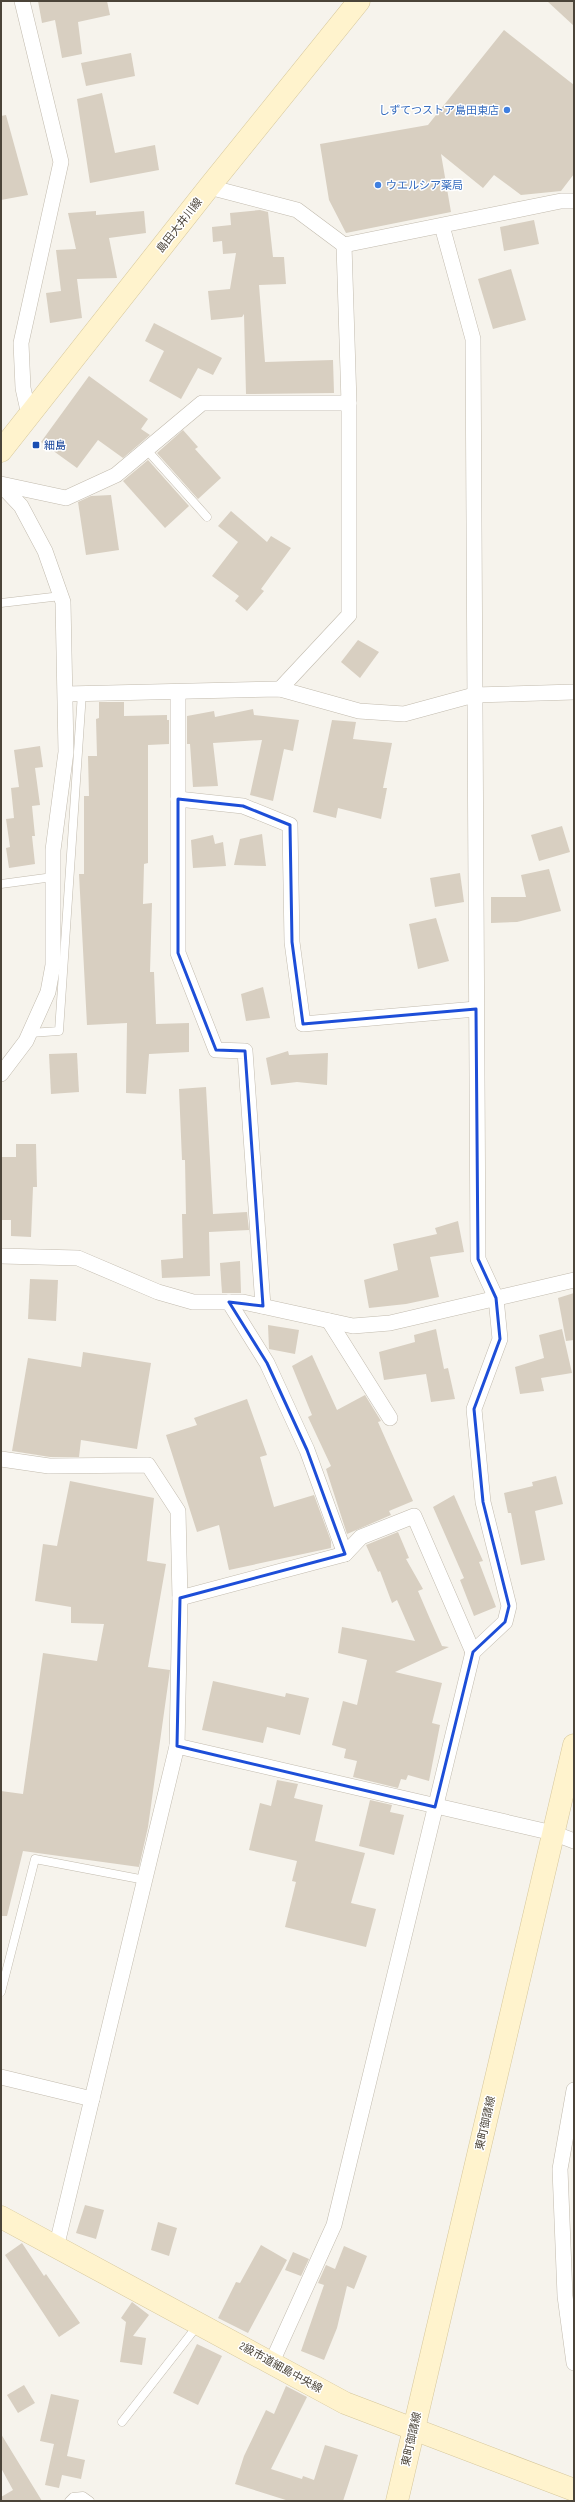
<svg xmlns="http://www.w3.org/2000/svg" width="575" height="2502" font-family="'Sofia Sans Condensed','Noto Sans JP',sans-serif">
	<rect width="100%" height="100%" fill="#f6f3ec"/>
	<g fill="#d8cfc1">
		<path d="M38,1H107L110,15L78,22L82,54L62,58L55,20L42,23Z"/>
		<path d="M547,1H574V26Z"/>
		<path d="M504,30L574,85V174L561,191L521,195L494,175L483,188L441,154L451,212L346,233L329,200L320,144L428,125Z"/>
		<path d="M131,53L135,76L86,86L81,63Z"/>
		<path d="M102,93L115,153L155,145L159,170L90,183L77,99Z"/>
		<path d="M6,115L28,195L1,200V116Z"/>
		<path d="M260,210L268,212L273,257H284L286,284L259,285L265,362L333,360L334,393L246,394L244,314L242,317L211,320L208,291L230,289L236,253L223,254L222,241L213,242L212,227L231,225L230,213Z"/>
		<path d="M96,211V215L144,211L146,233L109,238L117,278L77,279L82,318L50,323L46,293L61,291L56,250L76,249L68,213Z"/>
		<path d="M534,220L539,244L504,251L500,227Z"/>
		<path d="M511,269L526,320L493,329L478,279Z"/>
		<path d="M154,323L222,358L213,375L198,368L181,399L149,381L164,351L145,341Z"/>
		<path d="M89,376L148,419L141,429L150,435L123,458L98,440L77,468L41,442Z"/>
		<path d="M183,430L198,447L195,449L221,478L198,499L157,453Z"/>
		<path d="M148,460L189,506L165,528L123,481Z"/>
		<path d="M111,495L119,550L86,555L78,502L91,496Z"/>
		<path d="M231,511L267,542L271,536L291,548L261,589L264,591L247,611L235,601L239,596L212,576L238,542L218,526Z"/>
		<path d="M358,640L379,652L360,678L341,662Z"/>
		<path d="M99,702H124V716L167,715V720H169V744L148,745V863L144,864L143,904L152,903L150,972H154L156,1024L189,1023V1052L149,1054L146,1094L126,1093L127,1023L87,1025L79,874H84V796H89L88,756H97L96,719L99,718Z"/>
		<path d="M253,709L254,715L299,720L293,751L284,749L273,801L250,795L262,740L213,743L218,786L193,787L190,744H187V716L214,711L215,717Z"/>
		<path d="M332,720L356,722L353,739L392,743L383,788H387L381,819L338,808L336,818L313,812Z"/>
		<path d="M40,746L43,767L35,768L40,805L32,806L35,836H32L35,864L9,868L6,848L10,847L6,819L14,818L11,788L19,787L14,750Z"/>
		<path d="M562,826L570,852L539,861L531,835Z"/>
		<path d="M262,834L266,866L234,865L240,839Z"/>
		<path d="M213,835L215,844L223,842L226,866L193,868L191,840Z"/>
		<path d="M549,869L561,911L517,922L491,923V897H526L521,875Z"/>
		<path d="M460,873L464,902L435,907L430,878Z"/>
		<path d="M436,918L449,961L418,969L409,924Z"/>
		<path d="M263,987L270,1018L246,1021L241,994Z"/>
		<path d="M288,1051L289,1055L328,1053L327,1085L297,1082L271,1085L266,1058Z"/>
		<path d="M77,1053L79,1092L51,1094L49,1054Z"/>
		<path d="M206,1087L213,1214L247,1212L249,1230L209,1232L210,1276L162,1278L161,1260L183,1258L182,1214H186L185,1160H182L179,1089Z"/>
		<path d="M16,1144H36L37,1187H33L31,1237L11,1236V1220H1V1157H16Z"/>
		<path d="M458,1221L464,1252L430,1257L439,1297L406,1304L369,1308L364,1280L398,1270L393,1244L437,1234L435,1228Z"/>
		<path d="M240,1261L241,1293H222L220,1263Z"/>
		<path d="M30,1279L58,1280L56,1321L28,1319Z"/>
		<path d="M574,1293V1340L566,1341L558,1298Z"/>
		<path d="M268,1325L299,1330L295,1354L269,1349Z"/>
		<path d="M436,1329L444,1369L448,1368L455,1399L431,1402L426,1374L384,1380L379,1352L415,1342L414,1335Z"/>
		<path d="M562,1329L572,1373L541,1378L544,1391L520,1394L515,1367L544,1358L539,1335Z"/>
		<path d="M83,1352L151,1363L137,1449L81,1440L79,1457H50L12,1451L28,1358L81,1367Z"/>
		<path d="M312,1355L337,1410L365,1395L381,1421L378,1422L413,1501L389,1511L391,1515L347,1534L326,1469L331,1466L308,1417L312,1415L292,1366Z"/>
		<path d="M247,1399L267,1455L260,1457L274,1507L314,1495L331,1541V1548L229,1570L219,1525L197,1532L166,1435L197,1425L194,1418Z"/>
		<path d="M556,1476L563,1504L535,1511L545,1560L521,1565L511,1513H508L504,1493L533,1486L532,1482Z"/>
		<path d="M70,1481L154,1498L147,1561L166,1564L148,1667L170,1670L148,1827L139,1867L23,1851L7,1916H1V1791L23,1794L43,1653L97,1661L104,1624L71,1623V1607L35,1601L43,1544L57,1546Z"/>
		<path d="M454,1495L483,1561L479,1562L496,1607L474,1616L460,1580L464,1578L433,1507Z"/>
		<path d="M398,1532L409,1558L406,1559L423,1589L418,1591L430,1619L442,1646L449,1647L395,1672L442,1683L432,1723L440,1725L429,1781L408,1775L406,1780L401,1779L398,1788L353,1777L357,1761L344,1758L346,1749L332,1745L343,1701L357,1705L367,1660L338,1653L342,1627L415,1641L397,1600L392,1603L380,1571L378,1572L366,1545Z"/>
		<path d="M213,1681L285,1697L286,1693L309,1698L300,1735L267,1727L263,1743L202,1730Z"/>
		<path d="M277,1780L298,1784L294,1798L323,1805L315,1841L365,1853L351,1903L376,1909L366,1947L285,1927L296,1882L292,1881L297,1861L249,1850L260,1803L271,1806Z"/>
		<path d="M370,1800L392,1805L390,1812L404,1815L394,1855L359,1846Z"/>
		<path d="M85,2205L104,2210L96,2239L76,2233Z"/>
		<path d="M158,2222L177,2228L169,2256L151,2250Z"/>
		<path d="M22,2243L44,2276L46,2274L80,2323L59,2337L5,2255Z"/>
		<path d="M261,2245L287,2260L248,2333L218,2318L236,2282L240,2283Z"/>
		<path d="M344,2246L367,2256L354,2289L347,2286L337,2328L324,2360L301,2351L324,2285L318,2283L326,2265L335,2269Z"/>
		<path d="M293,2252L309,2259L301,2276L285,2270Z"/>
		<path d="M132,2302L149,2315L133,2336L146,2338L142,2365L120,2362L126,2322L121,2318Z"/>
		<path d="M197,2344L222,2356L198,2405L173,2393Z"/>
		<path d="M24,2385L35,2403L18,2413L7,2395Z"/>
		<path d="M286,2386L307,2397L271,2469L302,2479L303,2476L314,2480L325,2445L358,2455L343,2501H289L235,2484L244,2456L266,2410L274,2414Z"/>
		<path d="M51,2394L79,2400L67,2456L85,2460L81,2479L62,2475L59,2488L45,2485L54,2444L40,2441Z"/>
		<path d="M1,2434L42,2501H1V2497L13,2490L1,2468Z"/>
	</g>
	<g fill="none" stroke-linecap="round" stroke-linejoin="round">
		<defs>
			<g id="lane">
				<path d="M146,449L207,517"/>
				<path d="M1,603L61,596"/>
				<path d="M1,884L53,877"/>
				<path d="M30,1033L59,1031L82,693"/>
				<path d="M1,1992L35,1859L145,1880"/>
				<path d="M122,2422L198,2325"/>
				<path d="M69,2501L73,2497L83,2496L90,2501"/>
			</g>
			<g id="street">
				<path d="M22,1L61,162L21,343L23,388L29,415"/>
				<path d="M209,187L297,210L344,245L561,201H574"/>
				<path d="M1,484L66,498L116,475L202,403H349"/>
				<path d="M1,485L21,506L45,551L63,602L66,752L53,850V965L48,992L26,1041L1,1074"/>
				<path d="M280,689L349,615V403L344,245"/>
				<path d="M178,692V953L216,1050L245,1051L263,1306"/>
				<path d="M66,694L280,689L359,711L404,714L474,695L574,692"/>
				<path d="M178,799L243,806L290,825L292,942L303,1024L476,1009"/>
				<path d="M1,1256L78,1258L158,1292L193,1302H243L353,1326L390,1323L574,1280"/>
				<path d="M229,1302L267,1363L307,1450L345,1554"/>
				<path d="M329,1321L390,1418"/>
				<path d="M1,1459L49,1466L148,1465L178,1511L180,1598L177,1746"/>
				<path d="M180,1598L345,1554L361,1537L414,1516L473,1652"/>
				<path d="M1,2077L92,2099"/>
				<path d="M574,2090L560,2169L565,2296L574,2363"/>
				<path d="M56,2248L177,1746L553,1833L574,1841"/>
				<path d="M272,2362L334,2225L473,1652L505,1622L509,1606L483,1502L474,1409L500,1339L496,1298L478,1259L473,339L442,226"/>
			</g>
			<g id="secondary">
				<path d="M1,451L209,187L359,1"/>
				<path d="M1,2217L345,2403L574,2490"/>
				<path d="M397,2501L574,1745"/>
			</g>
		</defs>
		<use href="#lane" stroke="#c2bbae" stroke-width="9"/>
		<use href="#street" stroke="#c2bbae" stroke-width="16"/>
		<use href="#secondary" stroke="#d6c79b" stroke-width="23"/>
		<use href="#lane" stroke="#fff" stroke-width="8"/>
		<use href="#street" stroke="#fff" stroke-width="15"/>
		<use href="#secondary" stroke="#fff3cd" stroke-width="22"/>
	</g>
	<path fill="none" stroke="#1d4ed8" stroke-width="3" stroke-linejoin="round" d="M178,799L243,806L290,825L292,942L303,1024L476,1009L478,1259L496,1298L500,1339L474,1409L483,1502L509,1606L505,1622L473,1652L435,1807L177,1746L180,1598L345,1554L307,1450L267,1363L229,1302L263,1306L245,1051L216,1050L178,953Z"/>
	<g fill="#3f7fe0" stroke="#fff" stroke-width="1.5">
		<circle cx="507" cy="110" r="4"/>
		<circle cx="378" cy="185" r="4"/>
	</g>
	<rect fill="#1a4fb4" stroke="#fff" stroke-width="1.5" x="32" y="441" width="8" height="8" rx="2"/>
	<g text-anchor="middle" stroke-width="3" stroke-linejoin="round" paint-order="stroke">
		<g font-size="11" fill="#366cbe" stroke="#fff" text-anchor="end">
			<text x="499" y="114">しずてつストア島田東店</text>
			<text x="386" y="189" text-anchor="start">ウエルシア薬局</text>
		</g>
		<g font-size="11" fill="#4b4439" stroke="#fff">
			<text transform="translate(179 225) rotate(-52)" y="4">島田大井川線</text>
			<text transform="translate(485 2123) rotate(-77)" y="4">東町御請線</text>
			<text transform="translate(281 2367) rotate(29)" y="4">2級市道細島中央線</text>
			<text transform="translate(411 2439) rotate(-77)" y="4">東町御請線</text>
		</g>
		<g font-size="11" fill="#164399" stroke="#fff" text-anchor="start">
			<text x="44" y="449">細島</text>
		</g>
	</g>
	<rect width="575" height="2502" fill="none" stroke="#4b4439" stroke-width="4"/>
</svg>
